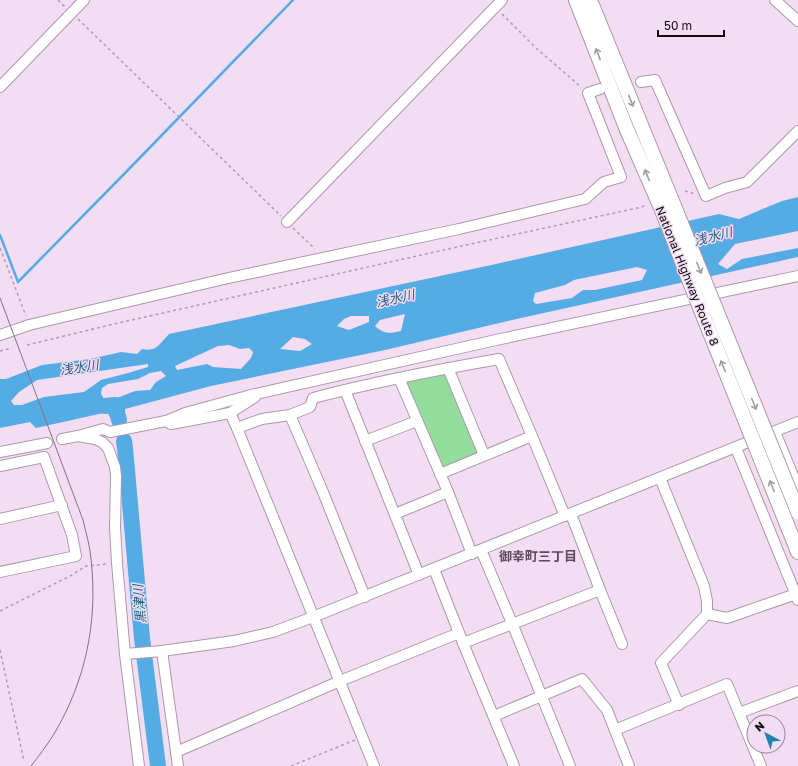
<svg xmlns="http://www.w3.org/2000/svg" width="798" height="766" font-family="'Golos Text','Noto Sans JP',sans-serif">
	<rect width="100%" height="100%" fill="#f3ddf2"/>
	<path fill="#93dc9b" d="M447,372L481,454L441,471L406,386L408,381Z"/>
	<path fill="#55ace4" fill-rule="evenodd" d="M798,197V231L735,244L718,264L727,269L742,259L798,248V257L521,318L385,350L211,386L125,409V413L109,416L108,412L36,428L30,422L0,428V379H6L42,365L90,359L121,352L137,354L142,349C157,352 159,344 169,334L496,264L719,214L739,219L782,201ZM637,267L647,270L642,280L595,290H583L572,298L536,304L533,301L535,293L565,285L574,280ZM405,314L401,331C389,334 384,334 375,326L380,320ZM351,316H369V322L349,330L337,326L344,319ZM293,337L305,339L312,344L300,351L280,349ZM229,345L240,349L249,348L253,352L251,358L241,369L213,367L207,364L177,370L175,366L218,346ZM148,364V367L128,373L101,380L84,392L44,397L22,405H14L11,401L19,392L37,380ZM161,371L166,376L156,382L150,390L135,391L109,401L104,399L101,394L102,388L108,384L138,379L150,373Z"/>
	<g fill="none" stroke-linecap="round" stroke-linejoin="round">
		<path stroke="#55ace4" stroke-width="2.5" d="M0,235L18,282L127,171L293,0"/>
		<g stroke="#55ace4" stroke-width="16">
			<path d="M105,406L115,405L119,420"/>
			<path d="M124,441L125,448L142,638L158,766"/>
		</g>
		<defs>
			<g id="minor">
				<path d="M775,0L798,21"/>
				<path d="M641,82L655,80L706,196L725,188L747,182L798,131"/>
				<path d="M0,87L84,0"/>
				<path d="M287,222L502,0"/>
				<path d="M0,335L29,325L224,279L459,229L585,199L604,182L621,177L588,93L600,89"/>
				<path d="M448,368L484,455"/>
				<path d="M399,378L448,492L472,554"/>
				<path d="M345,390L419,575"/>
				<path d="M230,413L237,428L374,766"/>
				<path d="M290,415L323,492L365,597"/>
				<path d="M169,423L171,424L230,413L255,397"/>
				<path d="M237,428L262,419L290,415L310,407L313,398C374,382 436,370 499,359L532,436L565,516"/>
				<path d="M775,432L798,488"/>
				<path d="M78,436L103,429L110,432L166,421L185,413L251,395L496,340L798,276"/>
				<path d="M62,439L78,436L95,439L102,442L108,448L115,467L116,476L115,527L117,563L125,654L139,766"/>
				<path d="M365,441L417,421"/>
				<path d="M736,448L798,600"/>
				<path d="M0,452L47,443"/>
				<path d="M0,466L44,457L72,535L76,556L0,572"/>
				<path d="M440,474L532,436"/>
				<path d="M660,478L704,586L707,601V614L661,663L679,705"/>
				<path d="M395,514L448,492"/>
				<path d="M571,514L600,590L622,644"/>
				<path d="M0,519L62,505"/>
				<path d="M481,550L512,623L570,766"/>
				<path d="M434,569L463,643L514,766"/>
				<path d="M707,614L727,618L796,594"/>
				<path d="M463,643L600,590"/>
				<path d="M162,651L178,766"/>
				<path d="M125,654L162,651L234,641L273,632L313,617L798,422"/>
				<path d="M739,713L798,691"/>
				<path d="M494,716L582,679L607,710L629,766"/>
				<path d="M615,730L727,684L761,766"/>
				<path d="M176,752L340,681L459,633"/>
			</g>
			<g id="highway">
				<path d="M576,0L627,130L662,210"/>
				<path d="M590,0L674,206"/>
				<path d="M786,522L798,552"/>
			</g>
		</defs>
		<use href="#minor" stroke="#ac98ac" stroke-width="12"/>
		<use href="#highway" stroke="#ac98ac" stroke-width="16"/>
		<g stroke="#ad9cad" stroke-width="1.5" stroke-dasharray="3 3" stroke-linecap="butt">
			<path d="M58,0L65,7"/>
			<path d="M502,14L536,48L581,87"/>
			<path d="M78,19L281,216"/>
			<path d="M685,191L695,194"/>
			<path d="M293,228L315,249"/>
			<path d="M0,248L26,316"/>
			<path d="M27,345L114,324L457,247L642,207L646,204"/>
			<path d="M0,351L12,348"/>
			<path d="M0,611L70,576L86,566L107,564"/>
			<path d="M0,650L24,761"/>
			<path d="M291,766L355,740"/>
		</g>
		<use href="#minor" stroke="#fff" stroke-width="10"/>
		<use href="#highway" stroke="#fff" stroke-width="14"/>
		<path stroke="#817381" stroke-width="1" d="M0,298L83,520C86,533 90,546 91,559C98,621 86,680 54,734C47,745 39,756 31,766"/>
		<defs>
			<g id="highway-bridge">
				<path d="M674,206L798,512"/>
				<path d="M662,210L699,305L786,522"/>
			</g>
		</defs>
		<use href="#highway-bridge" stroke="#ac98ac" stroke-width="16" stroke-linecap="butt"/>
		<use href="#highway-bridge" stroke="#fff" stroke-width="14"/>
	</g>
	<defs><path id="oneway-shaft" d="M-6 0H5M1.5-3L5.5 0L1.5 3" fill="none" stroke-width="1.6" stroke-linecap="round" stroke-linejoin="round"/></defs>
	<g stroke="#a09ea0">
		<use href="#oneway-shaft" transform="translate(598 54) rotate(-111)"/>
		<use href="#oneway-shaft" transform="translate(631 101) rotate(68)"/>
		<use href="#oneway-shaft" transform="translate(647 175) rotate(-113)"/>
		<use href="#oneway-shaft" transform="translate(699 268) rotate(68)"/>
		<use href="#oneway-shaft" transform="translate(723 366) rotate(-112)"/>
		<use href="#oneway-shaft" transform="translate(754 404) rotate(68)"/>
		<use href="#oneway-shaft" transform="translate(772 486) rotate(-112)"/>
	</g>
	<g text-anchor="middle" stroke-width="3" stroke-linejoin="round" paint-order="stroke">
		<g font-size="12" fill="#120c12" stroke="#f3ddf2">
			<text transform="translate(687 276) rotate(68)" y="4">National Highway Route 8</text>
		</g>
		<g font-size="13" font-style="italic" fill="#1e5e84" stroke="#f3ddf2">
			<text transform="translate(713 236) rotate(-14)" y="5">浅水川</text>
			<text transform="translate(395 298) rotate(-12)" y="5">浅水川</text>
			<text transform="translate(79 367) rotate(-8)" y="5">浅水川</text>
			<text transform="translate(139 604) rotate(-95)" y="5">黒津川</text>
		</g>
		<g font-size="13" font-weight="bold" fill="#5c4b5c" stroke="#f3ddf2">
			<text x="538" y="561">御幸町三丁目</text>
		</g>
	</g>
	<g transform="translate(766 734) rotate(319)"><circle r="19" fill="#f3ddf2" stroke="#998998"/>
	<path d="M0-3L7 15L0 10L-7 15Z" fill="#2084ae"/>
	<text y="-6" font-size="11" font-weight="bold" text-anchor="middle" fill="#120c12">N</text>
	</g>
	<path d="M658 30v6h66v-6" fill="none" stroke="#120c12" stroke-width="2"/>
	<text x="664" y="30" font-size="12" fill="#120c12" stroke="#f3ddf2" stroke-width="3" paint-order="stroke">50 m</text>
</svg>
